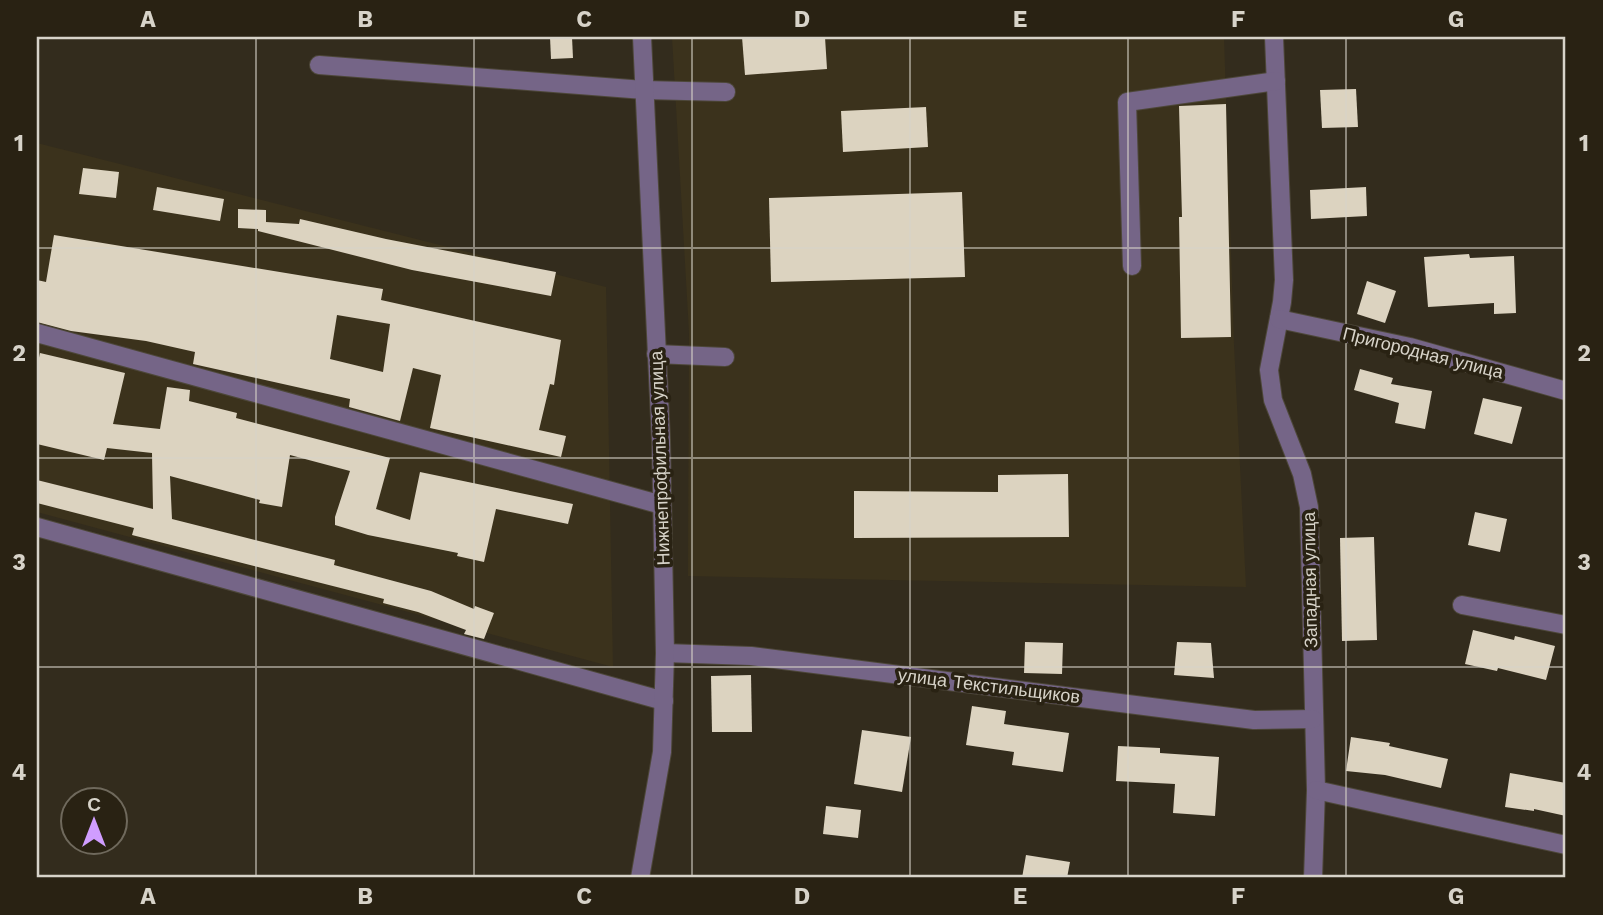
<svg xmlns="http://www.w3.org/2000/svg" width="1603" height="915" font-family="'Work Sans',sans-serif">
	<rect width="100%" height="100%" fill="#332c1d"/>
	<g fill="#3b321c">
		<path d="M672,37H1224L1234,345L1246,587L688,576L689,332Z"/>
		<path d="M37,143L606,287L613,667L37,512Z"/>
	</g>
	<g fill="#dcd3c0" fill-rule="evenodd">
		<path d="M550,37H572L573,58L551,59Z"/>
		<path d="M742,37H825L827,69L745,75Z"/>
		<path d="M1356,89L1358,127L1322,128L1320,90Z"/>
		<path d="M1226,104L1231,337L1181,338L1179,217H1182L1179,106Z"/>
		<path d="M926,107L928,147L843,152L841,111Z"/>
		<path d="M83,168L119,172L116,198L79,194Z"/>
		<path d="M157,187L224,199L220,221L153,210Z"/>
		<path d="M1366,187L1367,216L1311,219L1310,190Z"/>
		<path d="M962,192L965,277L771,282L769,198Z"/>
		<path d="M238,209L266,210V222L299,224L300,219L386,239L556,272L551,296L412,270L258,231V229L238,228Z"/>
		<path d="M54,235L383,289L381,300L561,340L554,385L550,384L539,430L566,436L561,457L430,428L441,375L413,368L400,421L349,407L350,399L193,364L195,352L146,341L71,331L37,322V280L46,282ZM337,315L390,324L383,372L330,359Z"/>
		<path d="M1469,254L1470,258L1514,256L1516,313L1494,314V303L1428,307L1424,257Z"/>
		<path d="M1367,281L1396,291L1385,323L1357,314Z"/>
		<path d="M40,353L125,373L113,424L160,429L167,387L190,390L189,401L237,413L236,418L390,458L376,509L410,520L420,472L573,504L568,524L496,509L484,562L457,556L458,553L368,535L335,525V517L350,471L290,455L282,507L259,503L260,500L170,476L172,519L335,560L334,565L431,591L474,609L475,606L494,613L484,639L464,634L466,630L418,612L383,603L384,599L132,535L134,528L37,503V480L153,509L152,453L107,448L104,460L37,444V367Z"/>
		<path d="M1360,369L1393,378L1391,384L1432,391L1425,429L1395,423L1399,403L1354,390Z"/>
		<path d="M1483,398L1522,407L1512,444L1474,434Z"/>
		<path d="M1068,474L1069,537L854,538V491L998,492V475Z"/>
		<path d="M1475,512L1507,519L1500,552L1468,545Z"/>
		<path d="M1374,537L1377,640L1342,641L1340,538Z"/>
		<path d="M1473,630L1514,640L1515,636L1555,646L1546,680L1498,668L1497,671L1465,664Z"/>
		<path d="M1025,642L1063,643L1062,674L1024,673Z"/>
		<path d="M1177,642L1211,643L1214,678L1174,675Z"/>
		<path d="M751,675L752,732H712L711,676Z"/>
		<path d="M972,706L1006,711L1004,724L1069,733L1063,772L1012,765L1014,752L966,745Z"/>
		<path d="M862,730L911,737L902,792L854,784Z"/>
		<path d="M1351,737L1390,743L1389,746L1448,759L1441,788L1385,775L1346,771Z"/>
		<path d="M1118,746L1160,748V753L1219,757L1215,816L1173,813L1175,784L1116,781Z"/>
		<path d="M1510,773L1566,783V816L1534,809V811L1505,807Z"/>
		<path d="M826,806L861,810L858,838L823,834Z"/>
		<path d="M1026,855L1070,862L1067,878H1022Z"/>
	</g>
	<g fill="none" stroke-linecap="round" stroke-linejoin="round">
		<defs>
			<g id="minor">
				<path d="M1274,37L1284,280L1282,302L1269,370L1273,400L1302,474L1309,507L1316,790L1313,878"/>
				<path d="M319,65L644,90L726,92"/>
				<path d="M1132,266L1127,102L1276,81"/>
				<path d="M1279,319L1410,347L1566,391"/>
				<path d="M37,333L662,505"/>
				<path d="M656,354L725,357"/>
				<path d="M37,527L664,701"/>
				<path d="M1462,605L1566,625"/>
				<path d="M665,653L751,656L1254,720L1313,719"/>
				<path d="M1316,790L1566,845"/>
				<path d="M640,878L662,752L665,653L661,440L642,37"/>
			</g>
		</defs>
		<use href="#minor" stroke="#4d4739" stroke-width="20"/>
		<use href="#minor" stroke="#756587" stroke-width="18"/>
	</g>
	<path fill="none" stroke="#d7d3c9" stroke-width="2" stroke-opacity="0.55" d="M256,37V878M474,37V878M692,37V878M910,37V878M1128,37V878M1346,37V878M37,248H1566M37,458H1566M37,667H1566"/>
	<g text-anchor="middle" stroke-width="7" stroke-linejoin="round" paint-order="stroke">
		<g font-size="18" fill="#d7d3c9" stroke="#292213">
			<text transform="translate(1423 353) rotate(14)" y="6">Пригородная улица</text>
			<text transform="translate(660 458) rotate(-92)" y="6">Нижнепрофильная улица</text>
			<text transform="translate(1310 580) rotate(-91)" y="6">Западная улица</text>
			<text transform="translate(989 686) rotate(7)" y="6">улица Текстильщиков</text>
		</g>
	</g>
	<rect width="1603" height="915" fill="none" stroke="#292213" stroke-width="77"/>
	<g transform="translate(94 821)"><circle r="33" fill="#292213" stroke="#6f695c" stroke-width="2"/>
	<path d="M0-5L12 26L0 18L-12 26Z" fill="#d09dff"/>
	<text y="-10" font-size="19" font-weight="bold" text-anchor="middle" fill="#d7d3c9">С</text>
	</g>
	<rect x="38" y="38" width="1526" height="838" fill="none" stroke="#d7d3c9" stroke-width="2.5"/>
	<g font-size="23" text-anchor="middle" font-weight="bold" fill="#d7d3c9">
		<text x="148" y="27">A</text>
		<text x="365" y="27">B</text>
		<text x="584" y="27">C</text>
		<text x="802" y="27">D</text>
		<text x="1020" y="27">E</text>
		<text x="1238" y="27">F</text>
		<text x="1456" y="27">G</text>
		<text x="19" y="151">1</text>
		<text x="1584" y="151">1</text>
		<text x="19" y="361">2</text>
		<text x="1584" y="361">2</text>
		<text x="19" y="570">3</text>
		<text x="1584" y="570">3</text>
		<text x="19" y="780">4</text>
		<text x="1584" y="780">4</text>
		<text x="148" y="904">A</text>
		<text x="365" y="904">B</text>
		<text x="584" y="904">C</text>
		<text x="802" y="904">D</text>
		<text x="1020" y="904">E</text>
		<text x="1238" y="904">F</text>
		<text x="1456" y="904">G</text>
	</g>
</svg>
